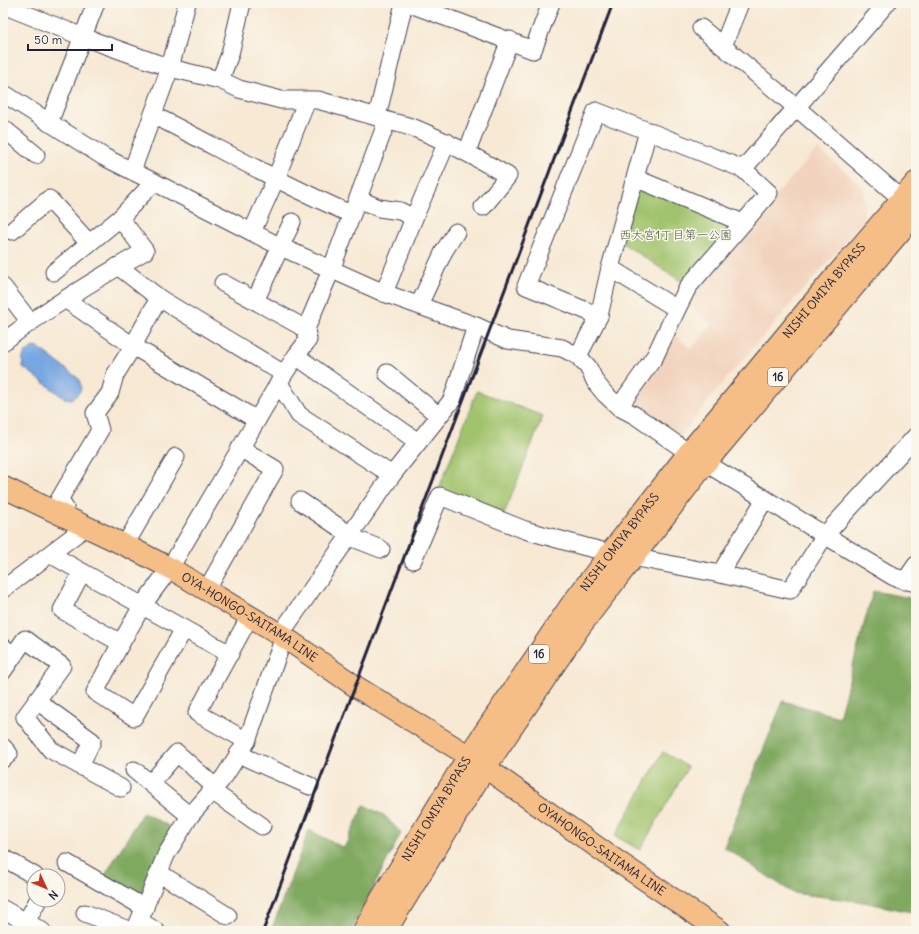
<svg xmlns="http://www.w3.org/2000/svg" width="919" height="934" font-family="Delius,'Klee One',sans-serif">
	<rect width="100%" height="100%" fill="#fbf7ec"/>
	<filter id="ink" filterUnits="userSpaceOnUse"><feTurbulence type="fractalNoise" baseFrequency=".025" numOctaves="2"/><feDisplacementMap in="SourceGraphic" scale="8" xChannelSelector="R" yChannelSelector="G"/><feConvolveMatrix kernelMatrix="1 2 1 2 8 2 1 2 1" color-interpolation-filters="sRGB"/></filter>
	<filter id="wash" filterUnits="userSpaceOnUse"><feTurbulence type="fractalNoise" baseFrequency=".012" numOctaves="4" result="noise"/><feDisplacementMap in="SourceGraphic" scale="16" xChannelSelector="R" yChannelSelector="G"/><feGaussianBlur stdDeviation="0.9" result="paint"/><feColorMatrix in="noise" values="0 0 0 0 0 0 0 0 0 0 0 0 0 0 0 0 0 1.4 0 .05"/><feComposite in="paint" operator="in"/></filter>
	<g filter="url(#wash)">
		<rect width="100%" height="100%" fill="#f7e9d4"/>
		<path fill="#f2d4be" d="M818,148L864,188V220L726,379L681,435L674,436L632,407V400L673,333L691,349L712,325L688,304L695,286Z"/>
		<g fill="#a1c36d" stroke="#627254">
			<path d="M639,187L736,224L685,284L621,242Z"/>
			<path d="M477,391L543,416L503,517L438,491Z"/>
			<path d="M663,752L688,767L640,850L615,836Z"/>
		</g>
		<g fill="#80a960" stroke="#51664e">
			<path d="M873,591L916,599V913L863,902L793,893L724,847L783,701L839,717Z"/>
			<path d="M364,805L385,816L401,833L351,931H271L309,830L344,848Z"/>
			<path d="M143,812L176,830L141,900L102,880Z"/>
		</g>
		<path fill="#77a6e1" stroke="#4c648e" d="M33,347L39,348L79,379C83,390 81,392 72,399L64,398L23,367C22,355 23,354 33,347Z"/>
	</g>
	<g filter="url(#ink)">
		<g fill="none" stroke-linecap="round" stroke-linejoin="round">
			<defs>
				<g id="minor">
					<path d="M408,3L533,50L551,3"/>
					<path d="M3,5L83,37L170,68L220,80L239,89L281,100H318L377,117C391,123 405,124 419,130C450,143 479,159 508,176L483,207"/>
					<path d="M701,28L797,108L911,207"/>
					<path d="M723,46L740,3"/>
					<path d="M220,80L230,54L242,3"/>
					<path d="M3,93L104,157L154,182L281,247L384,293L476,326L508,340L562,348L578,356L588,367L596,383L605,394L619,407L636,416L689,453L894,577L916,583"/>
					<path d="M153,115C219,148 283,185 351,214"/>
					<path d="M377,117L404,3"/>
					<path d="M49,123L96,3"/>
					<path d="M3,128L36,155"/>
					<path d="M467,152L510,40"/>
					<path d="M132,171L170,68L187,3"/>
					<path d="M635,178L743,223"/>
					<path d="M358,199L379,208L400,211L414,218"/>
					<path d="M12,231L49,199L89,243"/>
					<path d="M252,232L276,178L307,100"/>
					<path d="M118,266L159,298L284,374"/>
					<path d="M610,268L677,309"/>
					<path d="M54,272L120,218L154,182"/>
					<path d="M223,283L306,329"/>
					<path d="M3,287L30,322"/>
					<path d="M384,293L414,218L447,142"/>
					<path d="M65,299L133,346L257,420"/>
					<path d="M255,301L292,222"/>
					<path d="M419,305L444,251L456,232"/>
					<path d="M599,316L526,286L596,111L648,131"/>
					<path d="M3,342C48,308 96,279 145,251L120,218"/>
					<path d="M296,356L418,442"/>
					<path d="M578,356L599,316L610,268L648,131L743,169"/>
					<path d="M387,373L439,416"/>
					<path d="M279,383L299,415L392,475"/>
					<path d="M619,407L655,356L677,309L688,287L769,193L743,169L887,3"/>
					<path d="M300,501L346,532L353,538L381,549"/>
					<path d="M63,516L65,508L59,500L100,430L95,413L110,393L115,375L133,346L159,298"/>
					<path d="M125,545L176,457"/>
					<path d="M50,554L184,629L230,654"/>
					<path d="M413,560L440,496L525,530L586,547L611,553L720,574L790,590L825,535L916,436"/>
					<path d="M82,572L62,610L121,643"/>
					<path d="M720,574L765,499"/>
					<path d="M905,581L916,565"/>
					<path d="M3,589C31,569 58,547 86,527"/>
					<path d="M206,591L275,469L240,448"/>
					<path d="M184,629L134,717L95,692L121,643L142,606L170,568L284,374L296,356L308,340L306,329L331,270L387,121"/>
					<path d="M281,635L286,626L392,475L452,400L476,326"/>
					<path d="M3,647L14,655L25,639L62,666L25,717L51,750L121,788"/>
					<path d="M3,671L14,655"/>
					<path d="M37,701L92,741L80,766"/>
					<path d="M247,741L197,713L250,616"/>
					<path d="M3,747L9,754L3,759"/>
					<path d="M238,754L310,786"/>
					<path d="M134,770L190,816"/>
					<path d="M151,783L177,753L215,787"/>
					<path d="M212,791L262,826"/>
					<path d="M3,860L4,858L35,876"/>
					<path d="M67,863L145,908"/>
					<path d="M159,873L228,916"/>
					<path d="M3,909L42,931"/>
					<path d="M85,913L131,931"/>
					<path d="M140,921L156,931"/>
					<path d="M26,922L38,900"/>
					<path d="M135,931L166,855L190,816L224,777L247,741L284,637"/>
				</g>
				<g id="major">
					<path id="s1" d="M3,487L133,549L170,568L281,635L355,686L469,756L604,852L720,931"/>
				</g>
				<g id="highway">
					<path id="s2" d="M364,931L382,898L469,756L570,607L611,553L689,453L826,288L916,183"/>
					<path d="M386,931L395,915L485,767L580,626L705,463L916,212"/>
				</g>
			</defs>
			<use href="#minor" stroke="#424052" stroke-width="19"/>
			<use href="#major" stroke="#424052" stroke-width="23"/>
			<use href="#highway" stroke="#424052" stroke-width="24"/>
			<use href="#minor" stroke="#fff" stroke-width="17"/>
			<use href="#major" stroke="#f6be87" stroke-width="21"/>
			<use href="#highway" stroke="#f6be87" stroke-width="22"/>
			<path stroke="#22223b" stroke-width="3" d="M263,931L613,3"/>
		</g>
	</g>
	<g text-anchor="middle" stroke-width="3" stroke-linejoin="round" paint-order="stroke">
		<g fill="#fbf7ec" stroke="#636270" stroke-width="1">
			<rect x="768" y="368" width="20" height="18" rx="3"/>
			<rect x="529" y="645" width="20" height="18" rx="3"/>
		</g>
		<g font-size="11" font-weight="bold" fill="#22223b">
			<text x="778" y="381">16</text>
			<text x="539" y="658">16</text>
		</g>
		<g font-size="12" fill="#4e5a4c" stroke="#fbf7ec">
			<text x="676" y="239">西大宮1丁目第一公園</text>
		</g>
		<g font-size="12" fill="#22223b" stroke="#fbf7ec">
			<text dy="4" stroke="none"><textPath href="#s2" startOffset="790">NISHI OMIYA BYPASS</textPath></text>
			<text dy="4" stroke="none"><textPath href="#s2" startOffset="466">NISHI OMIYA BYPASS</textPath></text>
			<text dy="4" stroke="none"><textPath href="#s1" startOffset="279">OYA-HONGO-SAITAMA LINE</textPath></text>
			<text dy="4" stroke="none"><textPath href="#s2" startOffset="142">NISHI OMIYA BYPASS</textPath></text>
			<text dy="4" stroke="none"><textPath href="#s1" startOffset="701">OYAHONGO-SAITAMA LINE</textPath></text>
		</g>
	</g>
	<rect width="919" height="934" fill="none" stroke="#fbf7ec" stroke-width="16"/>
	<g transform="translate(46 888) rotate(134)"><circle r="19" fill="#fbf7ec" stroke="#a4a2a5"/>
	<path d="M0-3L7 15L0 10L-7 15Z" fill="#c8321e"/>
	<text y="-6" font-size="11" font-weight="bold" text-anchor="middle" fill="#22223b">N</text>
	</g>
	<path d="M28 44v6h84v-6" fill="none" stroke="#22223b" stroke-width="2"/>
	<text x="34" y="44" font-size="12" fill="#22223b" stroke="#fbf7ec" stroke-width="3" paint-order="stroke">50 m</text>
</svg>
